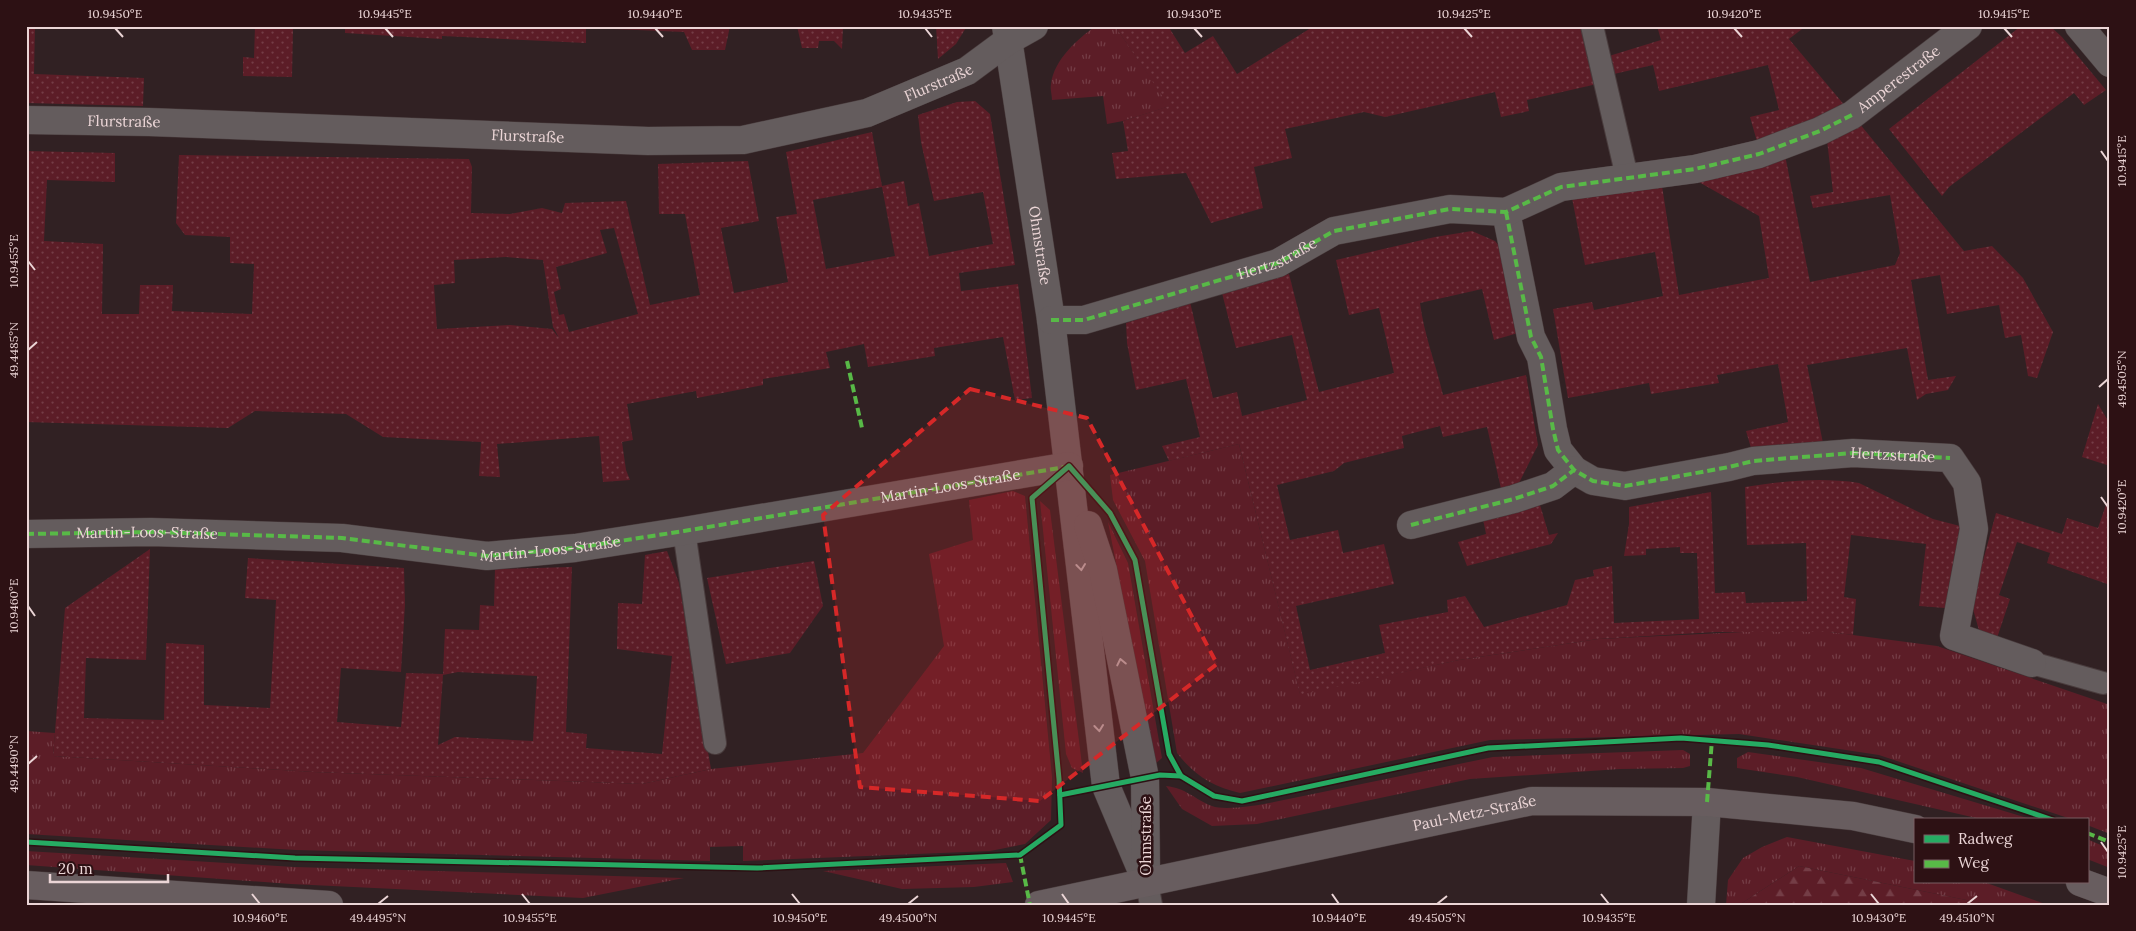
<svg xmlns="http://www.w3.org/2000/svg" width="2136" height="931" font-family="Lora,serif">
	<defs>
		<pattern id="grass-tufts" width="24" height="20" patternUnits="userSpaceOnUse" patternTransform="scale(1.25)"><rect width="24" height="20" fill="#5c1d27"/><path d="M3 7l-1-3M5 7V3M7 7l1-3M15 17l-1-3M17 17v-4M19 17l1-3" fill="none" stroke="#743d46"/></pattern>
		<pattern id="forest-firs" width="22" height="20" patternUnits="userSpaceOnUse" patternTransform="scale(1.25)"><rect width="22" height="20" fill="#5c1d27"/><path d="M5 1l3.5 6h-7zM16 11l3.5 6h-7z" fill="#743d46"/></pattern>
		<pattern id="garden-dots" width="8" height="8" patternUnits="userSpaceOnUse" patternTransform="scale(1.25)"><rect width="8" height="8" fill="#5c1d27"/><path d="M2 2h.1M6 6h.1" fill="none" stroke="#743d46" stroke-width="1.8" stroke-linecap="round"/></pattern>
	</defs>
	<rect width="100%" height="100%" fill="#312123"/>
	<g fill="url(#grass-tufts)">
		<path d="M1096,26H1115L1170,106L1123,121L1107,124L1103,96L1052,100C1052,95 1050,89 1051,84C1054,60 1077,39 1096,26Z"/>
		<path d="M1239,444L1300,694L1459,660L1598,639L1743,632H1830L1937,646L2110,705V834L2087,825V820H2074L1879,755L1739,734L1490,740L1240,793C1213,787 1194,775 1177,753L1145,561L1113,500L1110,475Z"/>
		<path d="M1013,491L1025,496L1052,777L1051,820L1025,844L990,851L743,861V846L710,847V861L296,850L26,834V731L55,733L53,756L313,772L642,784L711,769L863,753L944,646L929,554L973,540L969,500Z"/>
		<path d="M1040,501L1050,510L1083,773L1072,768L1066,754Z"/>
		<path d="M1108,522L1128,563L1162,758L1155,764Z"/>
		<path d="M1683,750L1690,754V766L1683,768L1620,769L1470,779L1257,824L1212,826L1182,809L1166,786C1186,788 1194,799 1212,806C1225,811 1260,805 1274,802L1493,757Z"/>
		<path d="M1748,752L1861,768L2034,820H1985L1797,777L1737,768V758Z"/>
		<path d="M1787,837L1915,861V882H1984L2048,905H1991L1799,866L1739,905H1726L1728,880L1743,858L1762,847Z"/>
		<path d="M2087,839L2110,849V868L2087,859Z"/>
		<path d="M26,851L294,867L684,878L583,898L291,884L26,865Z"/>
		<path d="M1006,863L1013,882L974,887L902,889L823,871Z"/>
	</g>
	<path fill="url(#forest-firs)" d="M1799,866L1991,905H1739Z"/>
	<g fill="url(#garden-dots)" fill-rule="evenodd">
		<path d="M26,26H35L34,74L144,78L143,106L26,103Z"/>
		<path d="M255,26H293L292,77L243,76V57L254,58Z"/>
		<path d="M345,26H586V43L442,36V39L345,33Z"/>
		<path d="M614,26H730L725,50H692L684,32L614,29Z"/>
		<path d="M797,26H843L842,49L834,41H819L818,48H802Z"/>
		<path d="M936,26H967L956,44L938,59Z"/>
		<path d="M1115,26H1168L1185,53L1213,36L1237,74L1314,26H1580L1597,84L1527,100L1529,111L1501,117L1495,92L1385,117L1364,112L1285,129L1292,158L1254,167L1263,208L1211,223L1186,173L1116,179L1112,153L1128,151L1123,121L1169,106Z"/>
		<path d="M1657,26H1806L1789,39L1846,107L1758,145L1750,117L1779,110L1768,65L1659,91L1653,65L1614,74L1609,56L1661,40Z"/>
		<path d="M2021,26H2050L2062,37L2106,90L2084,105L2074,93L1949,187L1942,196L1889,129Z"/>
		<path d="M975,101L990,114L1015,265L959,273L961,291L1018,284L1032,398L1015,400L1003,337L934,348L935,356L868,367L864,344L826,352L830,368L763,379V385L697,398L696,391L627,404L633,440L622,442L626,470L630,480L603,482L599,436L497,444L500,477L479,476L481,442L383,437L346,414L255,411L228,428L26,422V151L115,153V182L47,180L44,241L103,244L102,314H139L140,285H173L172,311L252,314L254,264L230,263V237L185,235L176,223L179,155L469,159L472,167L471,213L510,214L542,208L562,213L565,203L626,201L650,305L700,295L685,214H659L658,164L748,161L759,221L721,228L734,293L788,282L776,217L797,214L786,152L872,132L882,186L904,181L908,206L919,203L929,256L993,244L983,192L934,201L921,142L918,115L957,102ZM882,187L895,256L826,269L813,200ZM614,228L638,314L569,332L564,314L559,315L554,292L561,289L556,267L607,253L600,230ZM506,257L543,260L553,327L559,338L552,329L510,325L437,329L434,285L455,283L454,260Z"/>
		<path d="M1859,123L1964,251L1992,246L2023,278L2053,332L2037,378L2028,376L2021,335L2005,338L1999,305L1947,314L1940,275L1911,280L1928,380L1956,376L1948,390L1926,394L1917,400L1907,348L1807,365L1823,443L1751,448L1746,431L1788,422L1778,364L1717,375L1719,383L1651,394L1649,383L1568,398L1553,309L1592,302L1594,310L1663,296L1655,252L1585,265L1572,198L1662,186L1679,295L1769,278L1759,216L1697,181L1785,155L1810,282L1895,265L1900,253L1890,195L1813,208L1810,196L1833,192L1827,140Z"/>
		<path d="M1472,231L1495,241L1504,252L1518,333L1494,340L1482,289L1420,303C1424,335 1436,364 1443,395L1526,375L1538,445L1516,489L1502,493L1487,427L1443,437L1440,426L1402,436L1404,448L1344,463L1334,471L1277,485L1290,540L1338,530L1343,553L1384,544L1394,584L1296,606L1310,670L1385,653L1379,625L1448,612L1447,600L1465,596L1484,627L1567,605L1575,580L1594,576L1593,570L1612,566L1614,623L1699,619L1697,553H1680V547L1646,549V555L1624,556L1629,524V507L1711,492L1715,593L1745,592L1746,603L1807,601L1806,543L1747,545L1745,487C1781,481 1822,477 1859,483L1933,519L1960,526L1945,608L1919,606L1926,544L1851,535L1844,597L1856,599L1853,635L1830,632H1716L1598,639L1459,660L1300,695L1239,444L1169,461L1162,446L1200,437L1186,379L1136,390L1127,343L1126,323L1190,302L1213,398L1237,392L1242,416L1307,400L1292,335L1236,348L1222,293L1289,274L1319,392L1394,373L1379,308L1349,315L1336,260L1435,237Z"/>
		<path d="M2098,404L2110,424V466L2082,457Z"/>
		<path d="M2110,493V585L2047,563L2050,553L2017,542L1999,595L2010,599L1997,638L1980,634L1973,609L1981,568L1996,513L2062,534L2067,518L2098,528Z"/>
		<path d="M1540,505L1549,535L1558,533L1551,544L1467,566L1458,542L1486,534L1483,519Z"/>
		<path d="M150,549L146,660L86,658L84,718L164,720L166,643L204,645V705L270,708L276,600L245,598L248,558L404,568L405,604L401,672L341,668L337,722L401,727L406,673L443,674L445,629L479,630L480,605L494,606L495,569L572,567L566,732L587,734L586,748L662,754L672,656L617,649L618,603L642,604L645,555L667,551L679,583L711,769L642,784L313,772L53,756L65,608ZM458,672L537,676L533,741L455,737L438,745L443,675Z"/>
		<path d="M814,561L823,606L790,653L726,664L707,578Z"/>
	</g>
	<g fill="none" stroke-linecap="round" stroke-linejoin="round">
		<defs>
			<g id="lane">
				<path d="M1592,26L1627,177"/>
				<path d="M684,531L715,743"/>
				<path d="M2032,663L2103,683"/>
				<path d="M1147,883L1151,905"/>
			</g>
			<g id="street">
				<path id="s1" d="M1006,26L1051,320L1106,786L1147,883"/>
				<path d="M2079,26L2110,63"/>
				<path id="s2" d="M26,120L149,122L648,141L743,140L867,113L967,71L1009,40L1034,26"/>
				<path d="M1506,212L1531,337L1541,357L1553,429L1558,450L1574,470L1593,481L1625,486L1729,467L1753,461L1853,453L1950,458L1967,483L1974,529L1954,636L2032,663"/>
				<path id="s3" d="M1051,320H1084L1278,263L1334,231L1450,209L1506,212L1561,187L1695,169L1759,154L1820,131L1852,115L1968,26"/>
				<path d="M1088,525L1103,570L1145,778L1146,870"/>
				<path d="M1411,525L1514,499L1553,486L1574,470"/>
				<path id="s4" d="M26,534L151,532L342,538L487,556L575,548L684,531L1069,466"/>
				<path d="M1701,905L1707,802"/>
			</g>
			<g id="secondary">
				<path d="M2080,882L2110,893"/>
				<path d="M26,885L329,905"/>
				<path id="s5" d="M1039,905L1532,801L1707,802L1853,816L1915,829"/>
			</g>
		</defs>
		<use href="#lane" stroke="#493c3d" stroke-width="24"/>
		<use href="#street" stroke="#493c3d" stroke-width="29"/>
		<use href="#secondary" stroke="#493c3d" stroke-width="29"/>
		<use href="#lane" stroke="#645c5d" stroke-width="22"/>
		<use href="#street" stroke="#645c5d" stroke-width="28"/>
		<use href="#secondary" stroke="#685d5f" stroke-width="28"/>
		<g stroke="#58b947" stroke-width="4" stroke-dasharray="8 4" stroke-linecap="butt">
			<path id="s6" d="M1506,212L1531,337L1541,357L1553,429L1558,450L1574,470L1593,481L1625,486L1729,467L1753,461L1853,453L1950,458"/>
			<path d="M1051,320H1084L1278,263L1334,231L1450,209L1506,212L1561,187L1695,169L1759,154L1820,131L1852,115"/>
			<path d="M847,361L862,428"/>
			<path d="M1411,525L1514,499L1553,486L1574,470"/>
			<path d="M26,534L151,532L342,538L487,556L575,548L684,531L1065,467"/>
			<path d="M1707,802L1712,740"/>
			<path d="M2087,833L2110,842"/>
			<path d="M1020,855L1030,905"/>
		</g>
		<defs>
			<g id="cycleway">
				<path d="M1060,795L1160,775L1181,776L1214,796L1242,801L1488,748L1681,738L1768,745L1879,762L2053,820"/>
				<path d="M26,842L295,858L757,868L1020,855L1061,825L1059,779L1032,498L1069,466L1110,513L1135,560L1169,754L1181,776"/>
			</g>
		</defs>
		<use href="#cycleway" stroke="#2d1114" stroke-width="8"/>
		<use href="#cycleway" stroke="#26ab63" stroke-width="5"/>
	</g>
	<defs><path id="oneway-chevron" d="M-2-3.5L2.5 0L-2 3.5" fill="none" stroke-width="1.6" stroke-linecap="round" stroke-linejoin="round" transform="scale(1.25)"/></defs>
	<g stroke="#b5a5a6">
		<use href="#oneway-chevron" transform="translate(1081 567) rotate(83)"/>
		<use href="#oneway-chevron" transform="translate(1121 662) rotate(-102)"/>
		<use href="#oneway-chevron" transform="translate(1099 728) rotate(83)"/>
	</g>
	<path fill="#d62828" fill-opacity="0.2" stroke="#d62828" stroke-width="4" stroke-dasharray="10 6" stroke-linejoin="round" d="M970,389L1087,418L1217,664L1040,801L860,787L823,515Z"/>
	<path fill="none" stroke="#ebd5d6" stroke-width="2" d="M115,28L123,37M385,28L393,37M655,28L663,37M925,28L932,37M1194,28L1202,37M1464,28L1472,37M1734,28L1742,37M2004,28L2012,37M2101,151L2108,161M28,261L35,270M28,350L37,342M2099,387L2108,379M2101,497L2108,507M28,606L35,616M28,764L37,756M2101,842L2108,852M252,894L260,904M522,894L530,904M792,894L800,904M1062,894L1069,904M1332,894L1339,904M1601,894L1609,904M1871,894L1879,904M378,904L388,896M908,904L918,896M1437,904L1447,896M1967,904L1977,896"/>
	<g text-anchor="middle" stroke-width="5" stroke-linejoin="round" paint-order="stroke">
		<g font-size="15" fill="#ebd5d6" stroke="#2d1114">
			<text dy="5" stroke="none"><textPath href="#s3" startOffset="895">Amperestraße</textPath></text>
			<text dy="5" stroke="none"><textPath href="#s2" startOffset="922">Flurstraße</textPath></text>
			<text dy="5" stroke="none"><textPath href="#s2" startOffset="98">Flurstraße</textPath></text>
			<text dy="5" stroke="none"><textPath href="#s2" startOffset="502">Flurstraße</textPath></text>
			<text dy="5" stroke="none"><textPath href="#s1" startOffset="222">Ohmstraße</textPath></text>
			<text dy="5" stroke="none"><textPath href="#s3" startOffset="236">Hertzstraße</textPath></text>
			<text dy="5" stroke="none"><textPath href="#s6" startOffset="595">Hertzstraße</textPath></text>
			<text dy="5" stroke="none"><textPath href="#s4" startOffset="931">Martin-Loos-Straße</textPath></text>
			<text dy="5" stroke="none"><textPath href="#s4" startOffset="121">Martin-Loos-Straße</textPath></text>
			<text dy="5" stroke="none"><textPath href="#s4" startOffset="526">Martin-Loos-Straße</textPath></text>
			<text dy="5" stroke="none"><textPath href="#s5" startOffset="445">Paul-Metz-Straße</textPath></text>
			<text transform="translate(1146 836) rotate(-90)" y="5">Ohmstraße</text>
		</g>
	</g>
	<rect width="2136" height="931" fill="none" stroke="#2d1114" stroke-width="55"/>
	<rect x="1914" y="818" width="175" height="65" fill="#2d1114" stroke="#795f62"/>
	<rect x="1924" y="835" width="25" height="8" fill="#26ab63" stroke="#795f62"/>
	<text x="1958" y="844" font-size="15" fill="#ebd5d6">Radweg</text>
	<rect x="1924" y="860" width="25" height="8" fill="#58b947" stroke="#795f62"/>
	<text x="1958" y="868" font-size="15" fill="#ebd5d6">Weg</text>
	<path d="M50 874v8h118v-8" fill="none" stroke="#ebd5d6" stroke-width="2.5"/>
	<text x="58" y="874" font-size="15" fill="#ebd5d6" stroke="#2d1114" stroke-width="4" paint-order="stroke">20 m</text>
	<rect x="28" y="28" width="2080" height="876" fill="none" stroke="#ebd5d6" stroke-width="2"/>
	<g font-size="12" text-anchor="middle" fill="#ebd5d6">
		<text x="115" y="18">10.9450°E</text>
		<text x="385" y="18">10.9445°E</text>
		<text x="655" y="18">10.9440°E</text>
		<text x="925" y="18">10.9435°E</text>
		<text x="1194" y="18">10.9430°E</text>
		<text x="1464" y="18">10.9425°E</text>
		<text x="1734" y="18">10.9420°E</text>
		<text x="2004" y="18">10.9415°E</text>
		<text transform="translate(2122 161) rotate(-90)" y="4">10.9415°E</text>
		<text transform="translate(14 261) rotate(-90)" y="4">10.9455°E</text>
		<text transform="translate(14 350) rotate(-90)" y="4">49.4485°N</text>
		<text transform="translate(2122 379) rotate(-90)" y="4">49.4505°N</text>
		<text transform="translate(2122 507) rotate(-90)" y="4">10.9420°E</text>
		<text transform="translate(14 606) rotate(-90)" y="4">10.9460°E</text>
		<text transform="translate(14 764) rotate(-90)" y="4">49.4490°N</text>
		<text transform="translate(2122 852) rotate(-90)" y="4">10.9425°E</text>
		<text x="260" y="922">10.9460°E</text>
		<text x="378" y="922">49.4495°N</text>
		<text x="530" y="922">10.9455°E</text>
		<text x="800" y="922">10.9450°E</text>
		<text x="908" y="922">49.4500°N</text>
		<text x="1069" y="922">10.9445°E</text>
		<text x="1339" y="922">10.9440°E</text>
		<text x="1437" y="922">49.4505°N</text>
		<text x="1609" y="922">10.9435°E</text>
		<text x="1879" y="922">10.9430°E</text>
		<text x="1967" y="922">49.4510°N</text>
	</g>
</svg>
